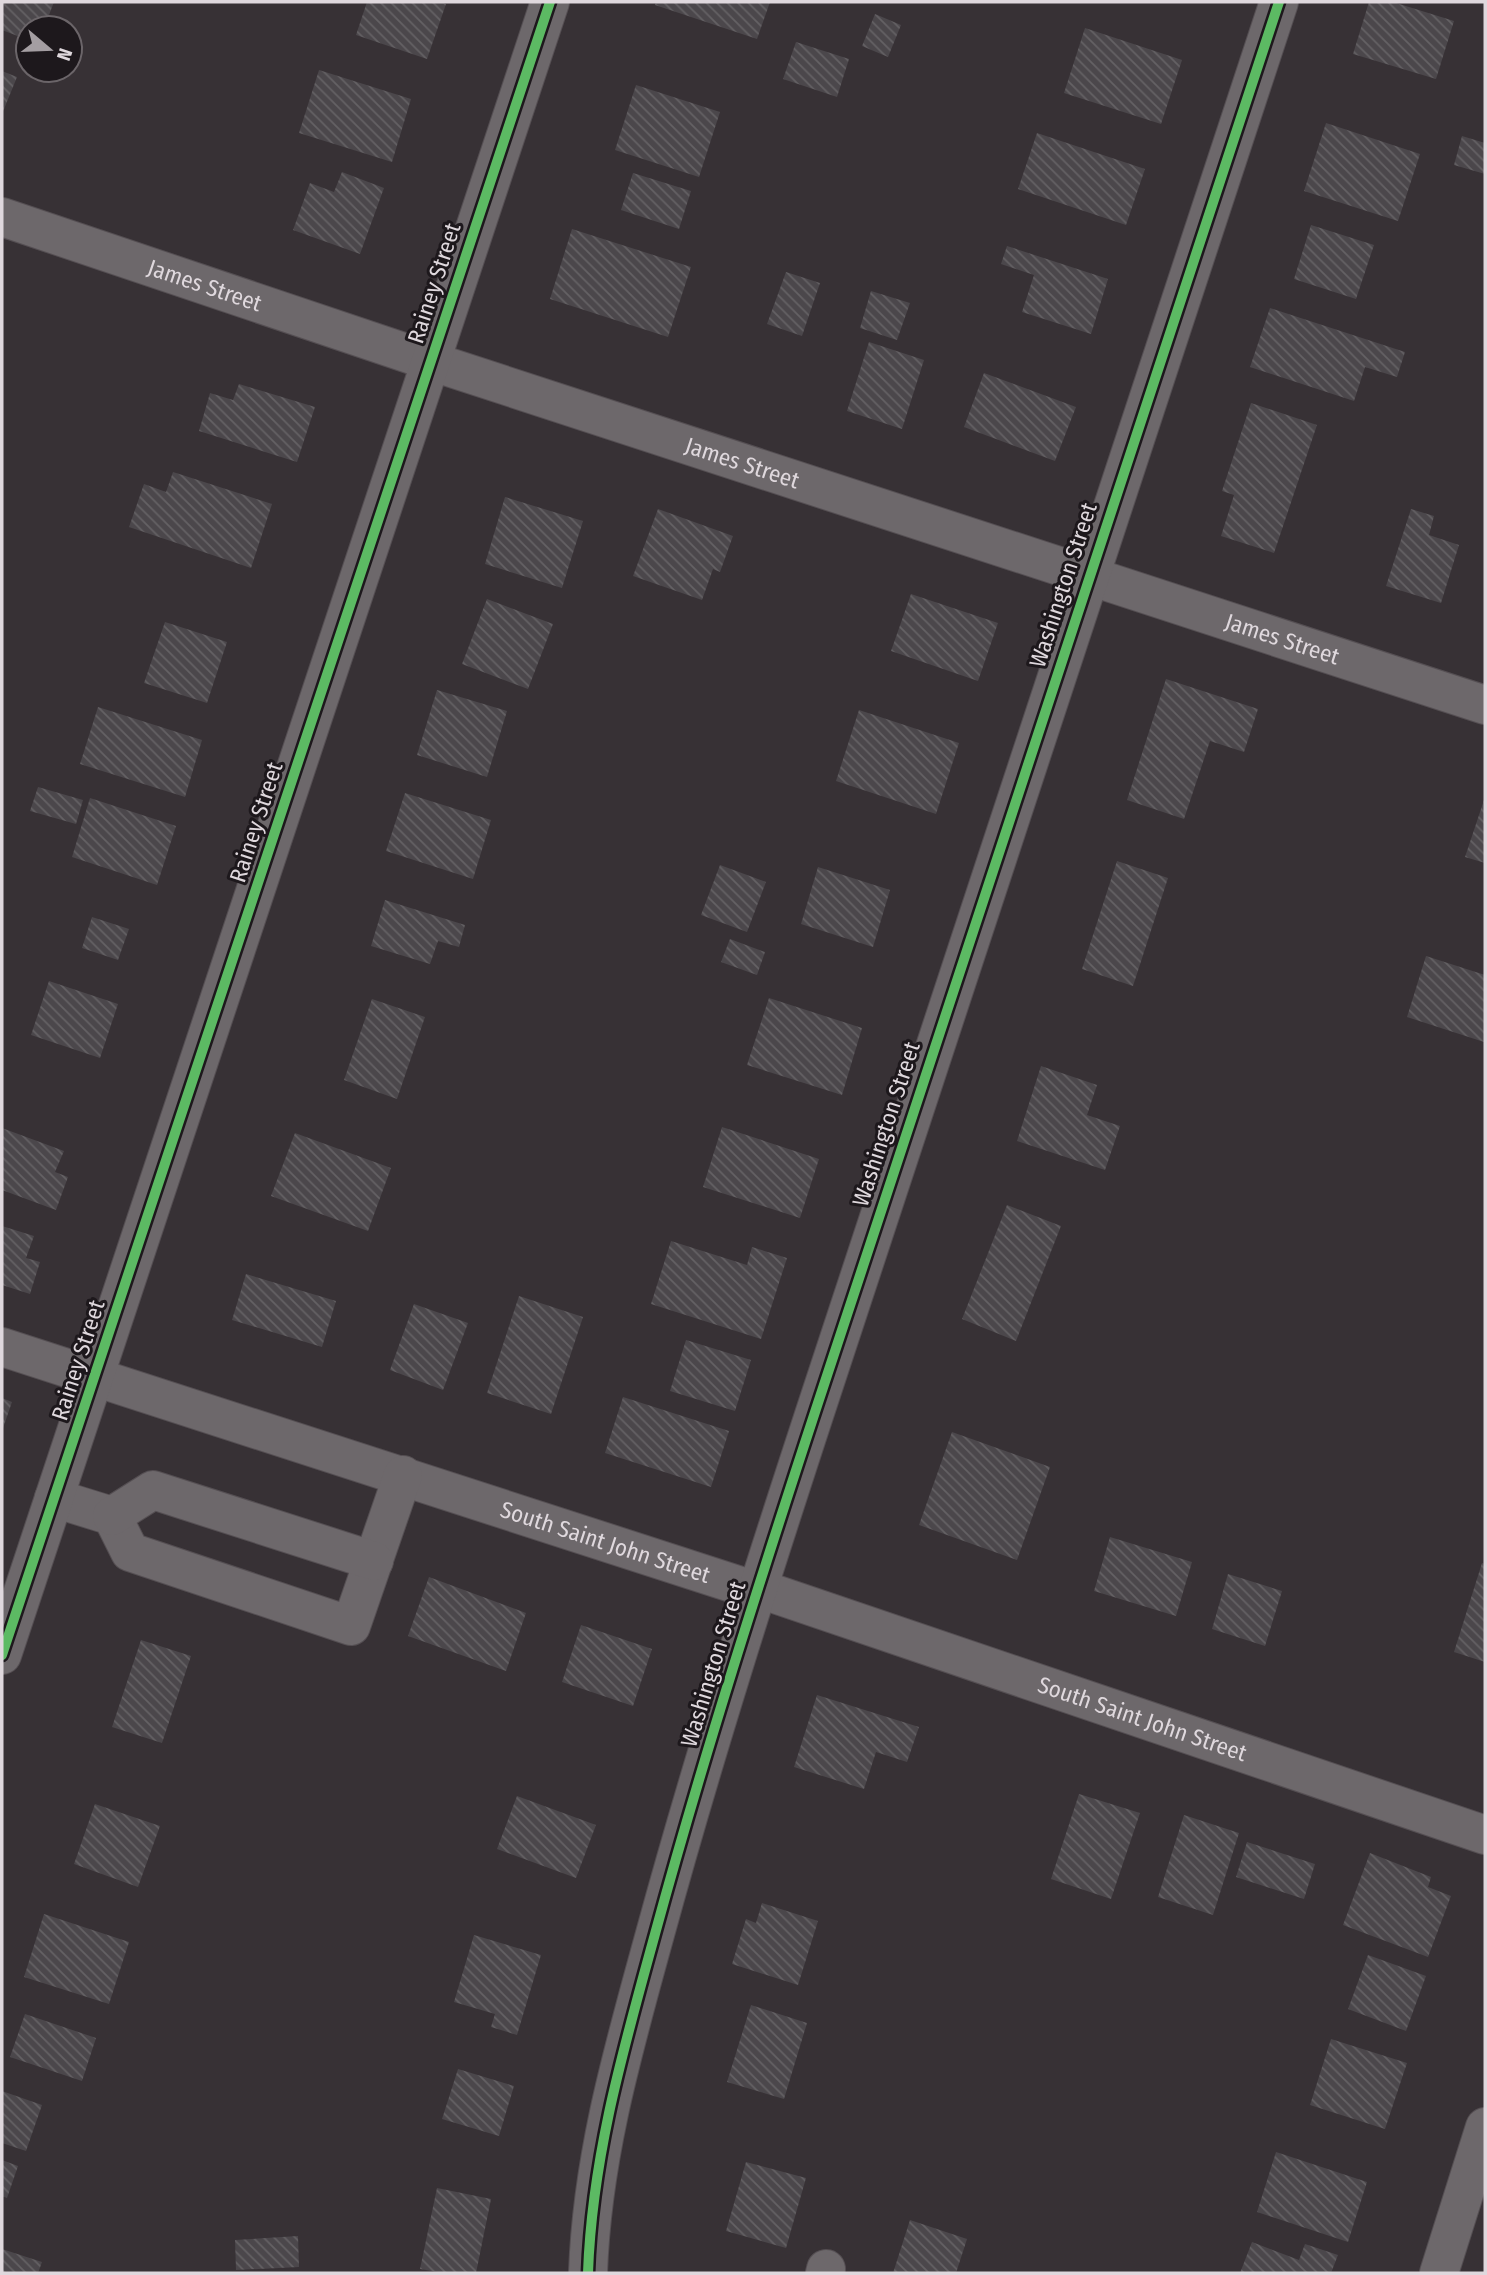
<svg xmlns="http://www.w3.org/2000/svg" width="1487" height="2275" font-family="'Fira Sans Condensed',sans-serif">
	<defs>
		<pattern id="building-back-hatch" width="6" height="6" patternUnits="userSpaceOnUse" patternTransform="scale(1.75)"><rect width="6" height="6" fill="#4b474b"/><path d="M-1 5l2 2M0 0l6 6M5-1l2 2" fill="none" stroke="#646164"/></pattern>
	</defs>
	<rect width="100%" height="100%" fill="#373135"/>
	<g fill="url(#building-back-hatch)">
		<path d="M2,2H54L44,28H28V40L2,30Z"/>
		<path d="M367,2H438L446,4L427,59L356,35Z"/>
		<path d="M656,2H770L757,39L655,5Z"/>
		<path d="M1369,2H1393L1454,21L1436,79L1353,54Z"/>
		<path d="M875,14L901,25L888,57L862,46Z"/>
		<path d="M1085,28L1182,60L1161,124L1064,93Z"/>
		<path d="M796,42L849,59L837,97L783,79Z"/>
		<path d="M319,70L411,99L392,162L299,133Z"/>
		<path d="M2,71L17,77L2,114Z"/>
		<path d="M636,85L720,112L699,177L615,150Z"/>
		<path d="M1326,123L1420,154L1398,221L1304,191Z"/>
		<path d="M1037,133L1145,169L1126,225L1018,189Z"/>
		<path d="M1462,136L1485,143V174L1454,165Z"/>
		<path d="M342,172L384,188L360,254L293,230L310,183L334,192Z"/>
		<path d="M633,173L691,191L679,229L621,210Z"/>
		<path d="M1311,225L1374,245L1356,299L1294,279Z"/>
		<path d="M572,229L691,267L668,337L550,299Z"/>
		<path d="M1007,246L1108,279L1091,334L1022,312L1034,275L1001,264Z"/>
		<path d="M786,272L820,283L802,336L767,324Z"/>
		<path d="M871,291L910,303L897,340L860,328Z"/>
		<path d="M1270,308L1405,352L1397,377L1365,367L1354,401L1250,367Z"/>
		<path d="M869,342L924,360L902,429L847,411Z"/>
		<path d="M984,373L1076,407L1055,461L964,427Z"/>
		<path d="M239,384L315,407L297,462L199,431L210,393L233,400Z"/>
		<path d="M1251,403L1317,425L1274,553L1221,536L1234,495L1222,491Z"/>
		<path d="M173,472L272,504L251,568L129,527L144,484L166,492Z"/>
		<path d="M505,497L583,521L562,588L485,564Z"/>
		<path d="M658,509L733,536L720,572L713,569L702,600L633,576Z"/>
		<path d="M1411,509L1434,516L1429,535L1459,545L1441,603L1386,586Z"/>
		<path d="M911,594L998,623L978,681L891,651Z"/>
		<path d="M487,599L553,624L528,689L462,664Z"/>
		<path d="M165,622L227,642L207,703L144,683Z"/>
		<path d="M1166,679L1258,709L1244,752L1210,741L1184,819L1127,800Z"/>
		<path d="M437,690L507,711L487,777L417,755Z"/>
		<path d="M98,707L202,740L185,797L80,764Z"/>
		<path d="M859,710L959,743L936,814L836,781Z"/>
		<path d="M38,787L83,800L76,824L30,811Z"/>
		<path d="M405,793L491,820L473,879L386,851Z"/>
		<path d="M1485,797V863L1465,857Z"/>
		<path d="M90,798L176,826L157,885L72,857Z"/>
		<path d="M1117,861L1168,878L1133,986L1082,969Z"/>
		<path d="M720,865L766,882L747,932L701,915Z"/>
		<path d="M818,867L890,890L873,947L801,924Z"/>
		<path d="M385,900L465,925L459,947L438,941L430,964L371,946Z"/>
		<path d="M92,917L129,929L118,960L82,948Z"/>
		<path d="M730,939L765,952L757,975L721,962Z"/>
		<path d="M1426,956L1485,975L1484,1042L1407,1017Z"/>
		<path d="M49,981L118,1004L100,1058L31,1035Z"/>
		<path d="M769,998L862,1028L842,1095L747,1065Z"/>
		<path d="M372,999L425,1017L397,1099L344,1080Z"/>
		<path d="M1041,1066L1097,1085L1087,1115L1120,1126L1105,1170L1017,1141Z"/>
		<path d="M722,1127L819,1159L800,1218L703,1187Z"/>
		<path d="M2,1128L64,1151L55,1172L68,1177L56,1210L2,1190Z"/>
		<path d="M295,1133L391,1168L368,1231L271,1196Z"/>
		<path d="M1007,1205L1061,1226L1016,1341L962,1319Z"/>
		<path d="M2,1226L34,1236L26,1258L40,1262L30,1294L2,1285Z"/>
		<path d="M671,1241L747,1265L752,1247L787,1258L761,1339L651,1304Z"/>
		<path d="M246,1274L336,1301L322,1347L232,1320Z"/>
		<path d="M519,1296L583,1317L551,1414L487,1393Z"/>
		<path d="M414,1304L468,1323L443,1390L390,1370Z"/>
		<path d="M686,1340L751,1360L735,1411L670,1391Z"/>
		<path d="M623,1397L729,1431L711,1487L605,1453Z"/>
		<path d="M2,1398L12,1402L2,1431Z"/>
		<path d="M952,1432L1050,1467L1017,1560L919,1525Z"/>
		<path d="M1110,1537L1192,1562L1176,1616L1094,1591Z"/>
		<path d="M1482,1563L1485,1564V1662L1454,1652Z"/>
		<path d="M1228,1574L1282,1591L1265,1646L1212,1629Z"/>
		<path d="M429,1577L526,1613L506,1671L408,1636Z"/>
		<path d="M581,1625L652,1649L633,1706L562,1682Z"/>
		<path d="M141,1640L191,1656L162,1743L112,1727Z"/>
		<path d="M817,1695L919,1727L907,1762L876,1752L864,1789L794,1767Z"/>
		<path d="M1079,1794L1140,1813L1111,1899L1051,1879Z"/>
		<path d="M517,1796L596,1825L576,1878L497,1849Z"/>
		<path d="M95,1804L160,1826L138,1887L74,1864Z"/>
		<path d="M1184,1815L1239,1833L1213,1915L1158,1897Z"/>
		<path d="M1247,1842L1315,1864L1304,1899L1236,1877Z"/>
		<path d="M1370,1853L1431,1877L1428,1887L1451,1896L1428,1957L1343,1925Z"/>
		<path d="M762,1903L818,1921L798,1985L732,1964L746,1919L756,1923Z"/>
		<path d="M44,1914L129,1942L109,2004L24,1977Z"/>
		<path d="M474,1935L541,1955L517,2035L491,2027L495,2014L454,2002Z"/>
		<path d="M1368,1955L1426,1976L1406,2031L1348,2009Z"/>
		<path d="M751,2005L807,2023L784,2099L727,2082Z"/>
		<path d="M25,2014L96,2038L82,2081L10,2057Z"/>
		<path d="M1331,2039L1407,2063L1385,2129L1310,2105Z"/>
		<path d="M458,2069L514,2086L499,2136L442,2119Z"/>
		<path d="M2,2091L42,2105L26,2151L2,2143Z"/>
		<path d="M1276,2152L1367,2182L1348,2242L1257,2212Z"/>
		<path d="M2,2160L18,2166L7,2198L2,2196Z"/>
		<path d="M746,2162L806,2178L786,2248L726,2231Z"/>
		<path d="M437,2188L491,2199L476,2273H444L420,2269Z"/>
		<path d="M910,2220L967,2239L956,2273H893Z"/>
		<path d="M298,2236L299,2267L236,2270L235,2240Z"/>
		<path d="M1252,2242L1299,2260L1305,2244L1338,2255L1331,2273H1240Z"/>
		<path d="M2,2249L42,2262L38,2273H2Z"/>
	</g>
	<g fill="none" stroke-linecap="round" stroke-linejoin="round">
		<defs>
			<g id="minor">
				<path id="s1" d="M2,217L430,361L1485,705"/>
				<path id="s2" d="M2,1347L747,1588H757L1485,1835"/>
				<path d="M54,1498L112,1516L130,1552L351,1626L403,1475"/>
				<path d="M112,1516L153,1490L374,1561"/>
				<path d="M2,1655L550,2"/>
				<path d="M588,2273C592,2156 624,2047 655,1934C703,1758 759,1583 816,1409C969,939 1123,470 1279,2"/>
				<path d="M825,2273L826,2269"/>
				<path d="M1439,2273L1485,2127"/>
			</g>
		</defs>
		<use href="#minor" stroke="#554f53" stroke-width="40"/>
		<use href="#minor" stroke="#6d686b" stroke-width="38"/>
		<defs>
			<g id="cycleway">
				<path d="M2,1655L550,2"/>
				<path d="M588,2273C592,2156 624,2047 655,1934C703,1758 759,1583 816,1409C969,939 1123,470 1279,2"/>
			</g>
		</defs>
		<use href="#cycleway" stroke="#1d181c" stroke-width="15"/>
		<use href="#cycleway" stroke="#5cba63" stroke-width="10"/>
	</g>
	<g text-anchor="middle" stroke-width="6" stroke-linejoin="round" paint-order="stroke">
		<g font-size="23" fill="#dfd8dd" stroke="#1d181c">
			<text transform="translate(434 283) rotate(-72)" y="8">Rainey Street</text>
			<text dy="8" stroke="none"><textPath href="#s1" startOffset="214">James Street</textPath></text>
			<text dy="8" stroke="none"><textPath href="#s1" startOffset="780">James Street</textPath></text>
			<text transform="translate(1063 585) rotate(-72)" y="8">Washington Street</text>
			<text dy="8" stroke="none"><textPath href="#s1" startOffset="1348">James Street</textPath></text>
			<text transform="translate(256 822) rotate(-72)" y="8">Rainey Street</text>
			<text transform="translate(886 1124) rotate(-72)" y="8">Washington Street</text>
			<text transform="translate(78 1360) rotate(-72)" y="8">Rainey Street</text>
			<text dy="8" stroke="none"><textPath href="#s2" startOffset="634">South Saint John Street</textPath></text>
			<text transform="translate(713 1664) rotate(-73)" y="8">Washington Street</text>
			<text dy="8" stroke="none"><textPath href="#s2" startOffset="1200">South Saint John Street</textPath></text>
		</g>
	</g>
	<rect width="1487" height="2275" fill="none" stroke="#dfd8dd" stroke-width="7"/>
	<g transform="translate(49 49) rotate(109)"><circle r="33" fill="#1d181c" stroke="#6b6569" stroke-width="2"/>
	<path d="M0-5L12 26L0 18L-12 26Z" fill="#a49ea2"/>
	<text y="-10" font-size="19" font-weight="bold" text-anchor="middle" fill="#dfd8dd">N</text>
	</g>
</svg>
